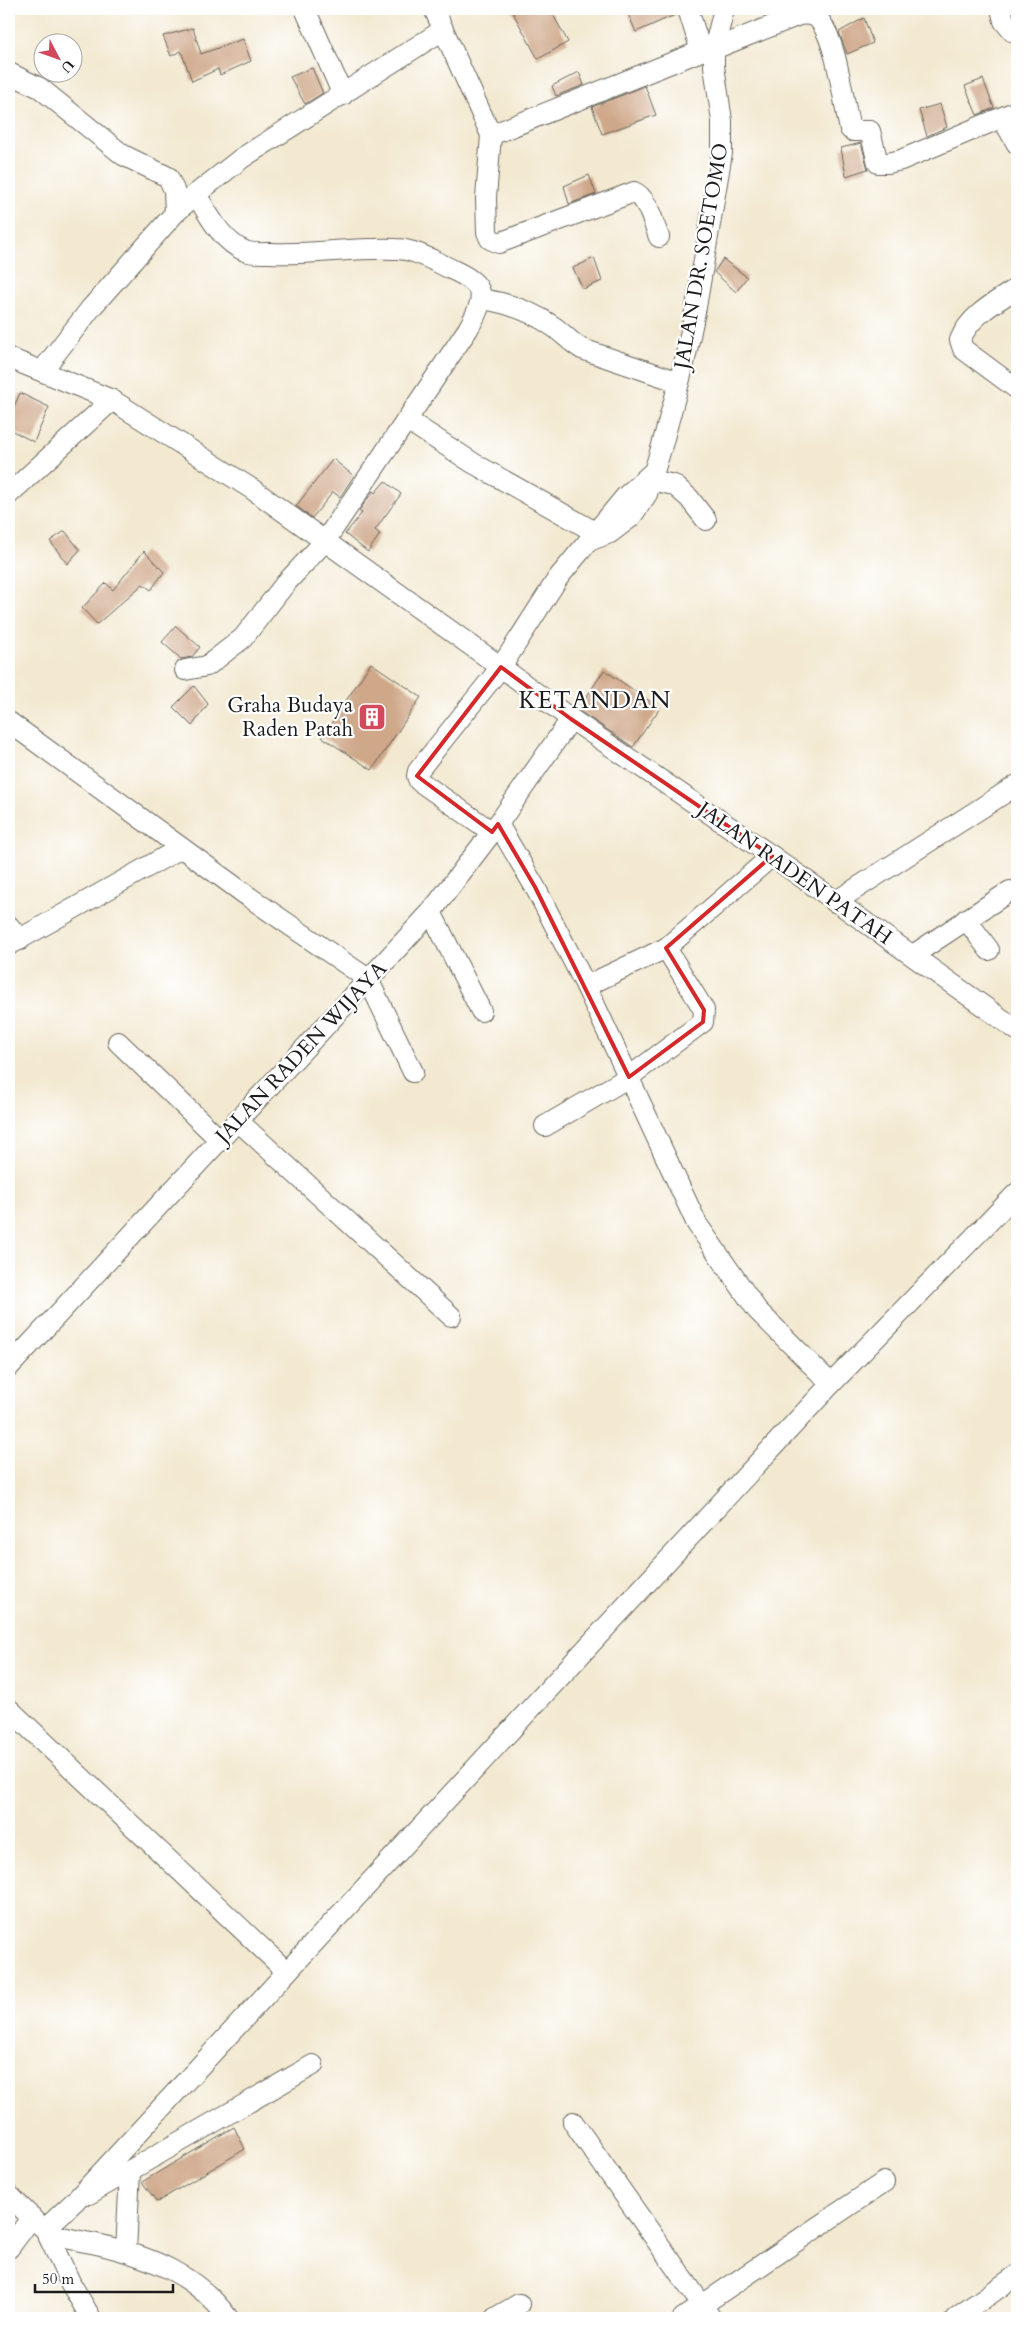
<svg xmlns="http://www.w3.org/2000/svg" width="1026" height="2327" font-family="Cardo,serif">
	<rect width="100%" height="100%" fill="#fff"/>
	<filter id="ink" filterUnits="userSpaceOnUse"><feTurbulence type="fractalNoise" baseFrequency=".02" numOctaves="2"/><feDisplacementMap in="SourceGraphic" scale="10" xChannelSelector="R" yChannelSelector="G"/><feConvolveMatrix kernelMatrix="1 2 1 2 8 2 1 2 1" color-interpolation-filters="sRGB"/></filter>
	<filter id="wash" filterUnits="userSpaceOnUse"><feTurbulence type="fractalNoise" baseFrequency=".0096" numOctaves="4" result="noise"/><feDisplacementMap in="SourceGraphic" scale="20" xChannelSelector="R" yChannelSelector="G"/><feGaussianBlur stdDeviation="1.12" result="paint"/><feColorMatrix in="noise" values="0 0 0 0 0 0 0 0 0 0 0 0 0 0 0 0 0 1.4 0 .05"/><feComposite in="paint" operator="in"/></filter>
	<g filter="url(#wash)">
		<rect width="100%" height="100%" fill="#f3e9d1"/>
		<g id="blocks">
			<g fill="#cfa789">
				<path d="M511,9H550L568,42L538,59Z"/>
				<path d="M626,9H676L677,14L636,32Z"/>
				<path d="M864,18L873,43L847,54L839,32Z"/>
				<path d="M193,28L201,54L243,39L251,61L220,75L218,69L192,81L181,51L171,56L163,36Z"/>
				<path d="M312,68L323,93L305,104L290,77Z"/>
				<path d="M579,72L584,85L556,96L552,86Z"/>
				<path d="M983,79L994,108L977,115L965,86Z"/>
				<path d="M645,86L656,115L602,134L592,107Z"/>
				<path d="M940,104L947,127L927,136L919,110Z"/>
				<path d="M861,143L868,169L846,176L841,148Z"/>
				<path d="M589,175L596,194L569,204L564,186Z"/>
				<path d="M594,258L602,281L583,289L573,268Z"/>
				<path d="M723,259L747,277L736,292L714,272Z"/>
				<path d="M20,393L49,407L34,442L9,429V418Z"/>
				<path d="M333,459L354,476L340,497L333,492L312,518L296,506Z"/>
				<path d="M385,481L401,494L375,530L380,534L368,552L345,534L362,513L359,511L373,491L375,493Z"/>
				<path d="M65,531L80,550L67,564L50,541Z"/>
				<path d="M144,551L164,572L151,590L143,584L97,624L82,608L106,583L113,590Z"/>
				<path d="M176,626L200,647L192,657L181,659L162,642Z"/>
				<path d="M371,663L421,697L372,770L322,737Z"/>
				<path d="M604,670L660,708L633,747L578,710Z"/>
				<path d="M194,686L208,704L192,726L173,707Z"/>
				<path d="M234,2127L245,2149L157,2202L142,2182Z"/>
			</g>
		</g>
	</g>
	<g filter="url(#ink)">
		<use href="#blocks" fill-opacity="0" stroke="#67645b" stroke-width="1"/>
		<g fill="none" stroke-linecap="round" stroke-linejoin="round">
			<defs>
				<g id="minor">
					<path d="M305,9L343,95"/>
					<path d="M434,9L491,135L486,198L487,232L490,239L499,243L634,192C648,198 653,223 659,237"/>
					<path d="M688,9L701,51"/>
					<path d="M1001,9L1004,21L1012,31L1017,29"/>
					<path d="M9,73L40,88L123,155L168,177L174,190L175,213"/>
					<path d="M1002,118L1017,144"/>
					<path d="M491,135L701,51L714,49L799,15C806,14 815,14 820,21C837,43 843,100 850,129L853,131H870L878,163H888L901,160L1017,111"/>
					<path d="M1017,288C996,302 970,315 960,340L963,349L1017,389"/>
					<path d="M482,299C507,303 533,312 554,327C564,334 571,343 582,349L679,382"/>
					<path d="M9,358L112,400L252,489L501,667L571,719L772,856L1017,1030"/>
					<path d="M42,371L91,308L175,213L196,194L242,158L443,30"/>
					<path d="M407,420L473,463L595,532"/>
					<path d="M651,480L674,485L689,498L706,520"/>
					<path d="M9,494L112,400"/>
					<path d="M591,540L610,533L631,517L647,494L661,449L684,364L696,307L722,153V121L714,66V49L724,9"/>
					<path d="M185,670L207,666L243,638L285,584L325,541L468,329C486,298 488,286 453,270C436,262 415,249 396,249C354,247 313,255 271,253C263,253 252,254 245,251C222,242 208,214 196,194"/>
					<path d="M9,722L249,897L368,979L413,1072"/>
					<path d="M498,824L535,887L586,986L697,1224L757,1310L831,1384"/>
					<path d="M492,832L419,781L417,776L418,771L501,667L558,578L625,497L653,472"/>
					<path d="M835,902L1017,785"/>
					<path d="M431,912L481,1011"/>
					<path d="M966,919L989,950"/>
					<path d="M9,926L20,940"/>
					<path d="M9,945L181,848"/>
					<path d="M913,955L1010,891"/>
					<path d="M586,986L666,948L772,856"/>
					<path d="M118,1042L219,1139"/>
					<path d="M237,1120L451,1316"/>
					<path d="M545,1126L629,1077L703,1022L704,1010L666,948"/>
					<path d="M9,1367L431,912L498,824L571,719"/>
					<path d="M9,1709L287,1972"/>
					<path d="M573,2122L711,2318"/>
					<path d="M89,2194L313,2065"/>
					<path d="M9,2195C24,2209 39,2229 59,2236C72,2240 87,2242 101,2245C150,2257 197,2275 228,2318"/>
					<path d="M9,2248L32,2217"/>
					<path d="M126,2251L130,2171"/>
					<path d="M91,2318L71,2284L45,2229L75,2201L831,1384L1017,1193"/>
					<path d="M495,2318L519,2304"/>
					<path d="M683,2318L884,2182"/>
					<path d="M956,2318L1017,2275"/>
				</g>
			</defs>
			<use href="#minor" stroke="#67645b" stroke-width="22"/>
			<use href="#minor" stroke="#fff" stroke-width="20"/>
		</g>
	</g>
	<path fill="none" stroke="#d62828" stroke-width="4" stroke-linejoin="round" d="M501,667L571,719L772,856L666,948L704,1010L703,1022L629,1077L535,887L498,824L492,832L417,776Z"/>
	<defs>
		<symbol id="building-square" viewBox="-11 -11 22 22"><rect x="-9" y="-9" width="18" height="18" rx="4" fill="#d1495b" stroke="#fff"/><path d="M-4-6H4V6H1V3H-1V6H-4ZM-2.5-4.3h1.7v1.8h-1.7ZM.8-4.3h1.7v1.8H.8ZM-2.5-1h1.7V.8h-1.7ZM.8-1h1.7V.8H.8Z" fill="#fff"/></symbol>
	</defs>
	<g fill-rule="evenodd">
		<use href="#building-square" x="356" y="701" width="32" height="32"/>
	</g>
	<g text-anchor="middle" stroke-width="4.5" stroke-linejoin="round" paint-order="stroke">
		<g font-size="21" fill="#1c1c1c" stroke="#fff">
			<text transform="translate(701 256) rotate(-80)" y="7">JALAN DR. SOETOMO</text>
			<text transform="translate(795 873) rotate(35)" y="7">JALAN RADEN PATAH</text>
			<text transform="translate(301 1052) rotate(-47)" y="7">JALAN RADEN WIJAYA</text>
		</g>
		<g font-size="21" fill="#1c1c1c" stroke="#fff" text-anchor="end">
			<text x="353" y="712">Graha Budaya<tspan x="353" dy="24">Raden Patah</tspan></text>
		</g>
		<g font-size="24" letter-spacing="1" fill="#1c1c1c" stroke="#fff">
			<text x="595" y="708">KETANDAN</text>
		</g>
	</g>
	<rect width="1026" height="2327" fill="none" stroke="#fff" stroke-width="30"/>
	<g transform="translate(58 58) rotate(131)"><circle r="24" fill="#ffffff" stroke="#a4a4a4"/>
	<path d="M0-4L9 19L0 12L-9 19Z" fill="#d1495b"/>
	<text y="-8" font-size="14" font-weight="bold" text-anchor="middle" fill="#1c1c1c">U</text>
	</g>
	<path d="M35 2284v8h138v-8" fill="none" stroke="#1c1c1c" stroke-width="2.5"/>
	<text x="42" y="2284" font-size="15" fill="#1c1c1c" stroke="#ffffff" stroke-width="4" paint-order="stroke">50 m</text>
</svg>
